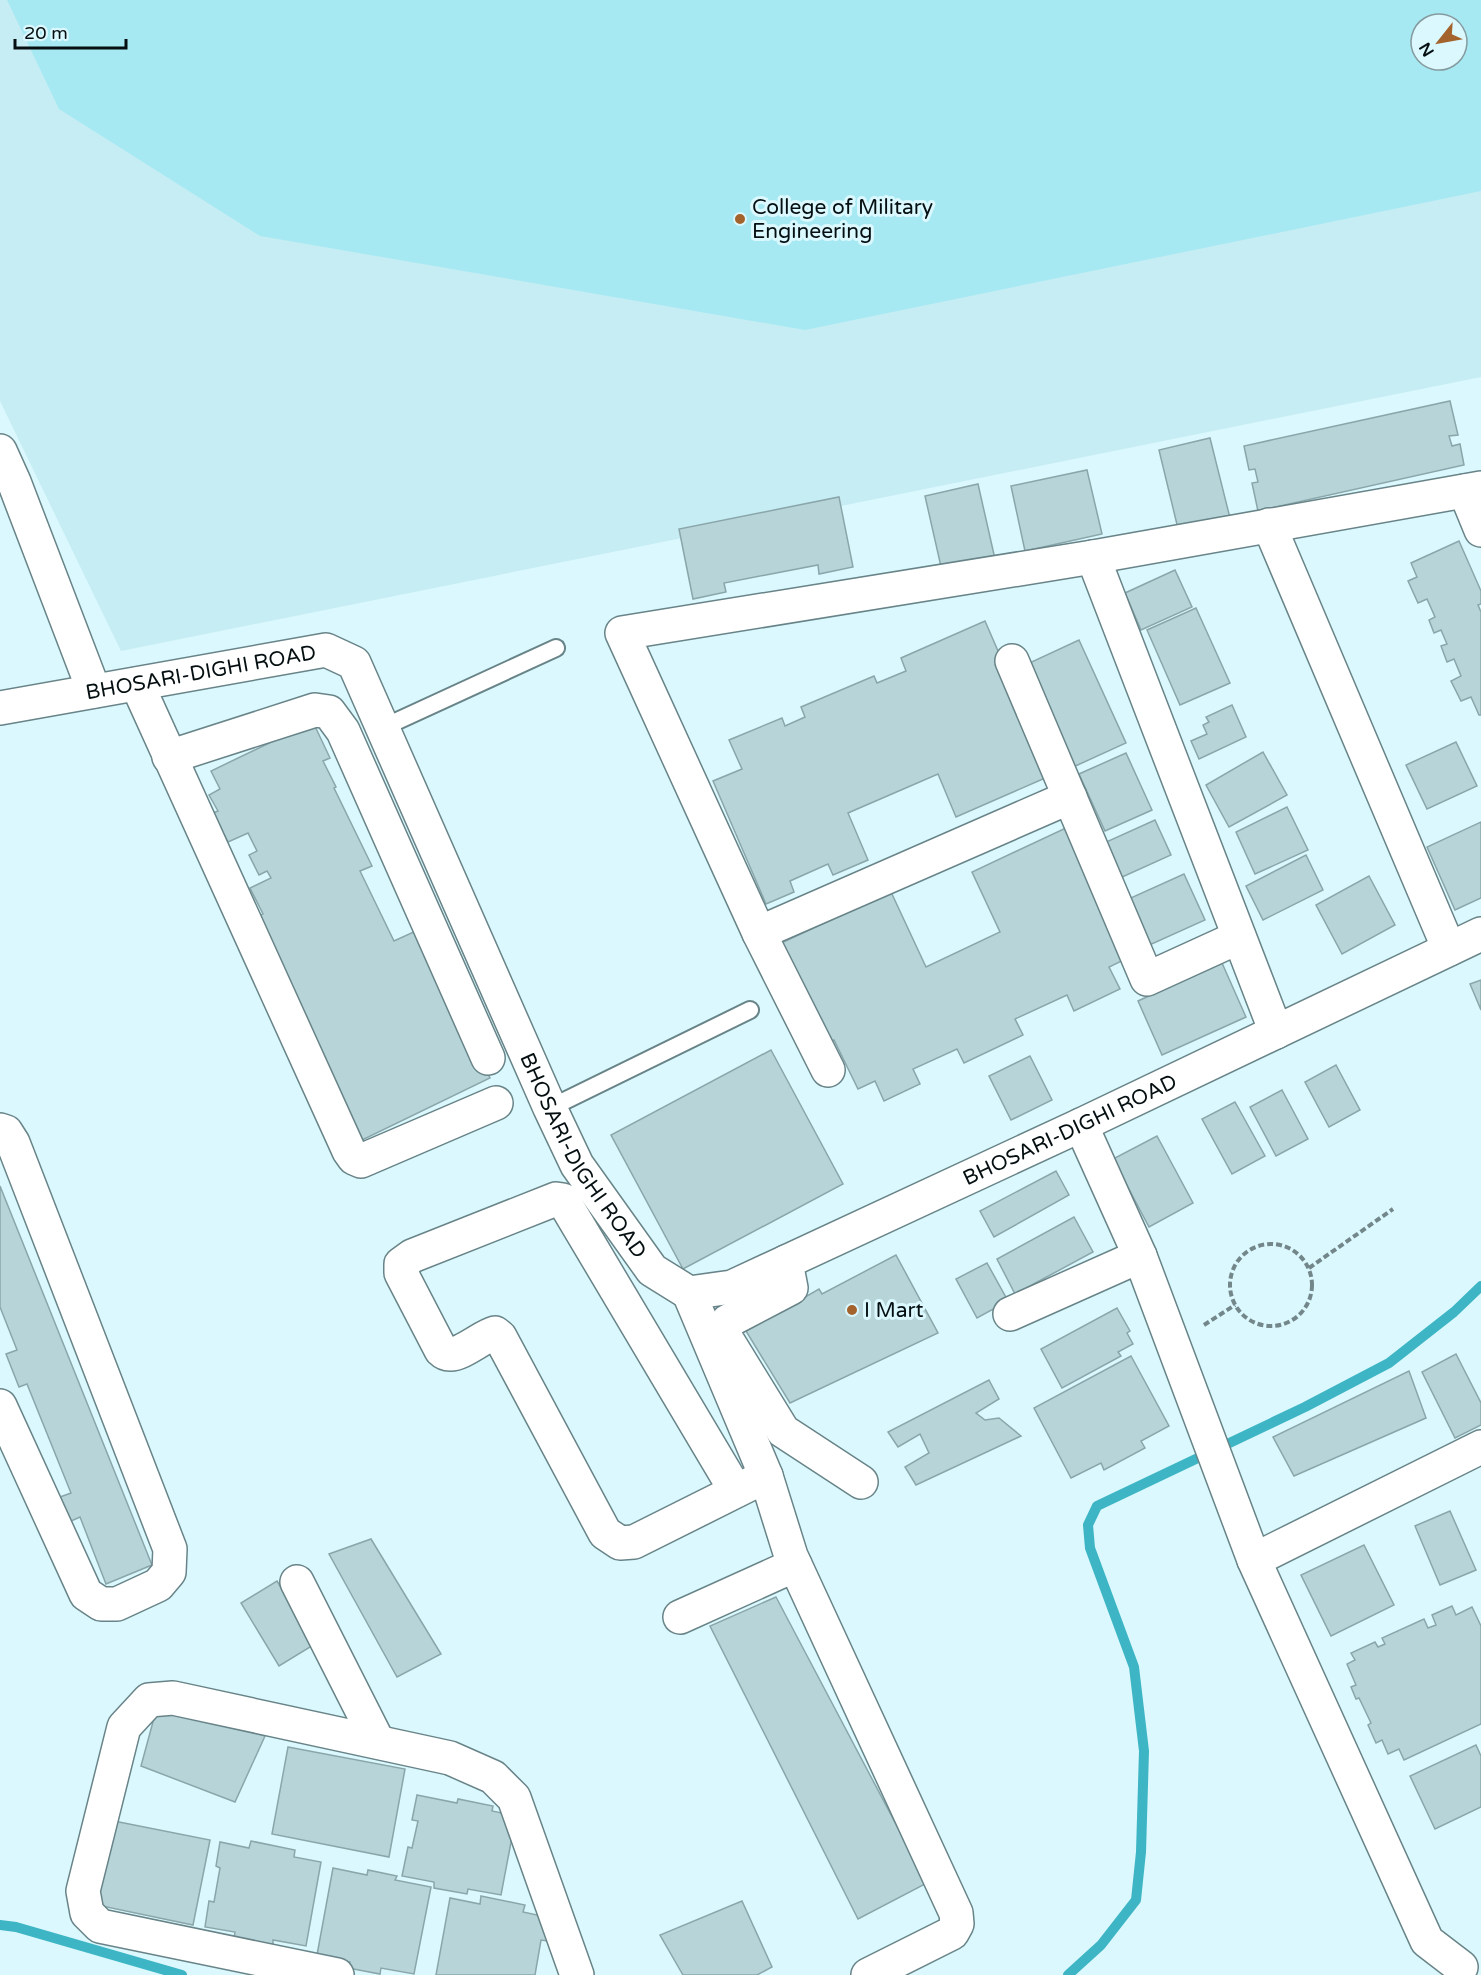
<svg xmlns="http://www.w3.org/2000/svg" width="1481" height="1975" font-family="'Varela Round',sans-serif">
	<rect width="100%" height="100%" fill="#daf8fd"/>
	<path fill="#c6edf3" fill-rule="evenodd" d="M0,0H1481V377L121,651L0,401ZM1421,24H1457V60H1421Z"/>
	<path fill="#a7e9f3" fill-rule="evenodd" d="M7,0H1481V191L805,330L260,236L59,109ZM1421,24H1457V60H1421Z"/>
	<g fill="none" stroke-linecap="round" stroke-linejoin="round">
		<g stroke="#3db5c4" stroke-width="10">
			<path d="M0,1925L16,1927L182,1975"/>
			<path d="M1068,1975L1101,1945L1136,1900L1141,1852L1144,1751L1134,1667L1090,1548L1088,1525L1097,1506L1305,1407L1389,1363L1454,1312L1481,1286"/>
		</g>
	</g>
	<g fill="#b7d5d9" stroke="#8aa6aa" stroke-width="1.5">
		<path d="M1450,401L1458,435L1449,436L1452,446L1460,444L1464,465L1258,511L1252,483L1258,482L1255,469L1249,470L1244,446Z"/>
		<path d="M1210,438L1232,526L1180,537L1159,450Z"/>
		<path d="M1087,470L1102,534L1025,551L1011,486Z"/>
		<path d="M978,484L995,559L942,571L925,496Z"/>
		<path d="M839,497L853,567L819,574L818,565L724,583L726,592L693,599L679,529Z"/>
		<path d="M1459,541L1481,591V604L1478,605L1481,612V715H1479L1471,697L1461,701L1451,681L1461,676L1454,659L1447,662L1441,646L1447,644L1441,630L1434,633L1429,620L1435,617L1427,599L1418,603L1408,581L1417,577L1411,563Z"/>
		<path d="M1175,570L1192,607L1141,630L1125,593Z"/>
		<path d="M1196,608L1230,683L1180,705L1147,630Z"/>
		<path d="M985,621L1052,775L956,817L938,774L848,813L868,860L833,875L828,864L790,881L794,892L766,904L713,781L742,769L729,740L782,718L785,726L805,717L801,707L874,676L877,683L906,671L901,658Z"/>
		<path d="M1079,640L1126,743L1071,768L1025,665Z"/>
		<path d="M1232,705L1246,737L1199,759L1191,741L1207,734L1203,725L1209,722L1206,717Z"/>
		<path d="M313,722L330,758L323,761L336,787L334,788L372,866L360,871L394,941L418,930L490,1078L358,1142L249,921L263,914L250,888L271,878L267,871L259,875L249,855L257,851L248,833L228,842L213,813L218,811L209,795L220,789L211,771Z"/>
		<path d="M1456,742L1477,786L1427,809L1406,765Z"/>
		<path d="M1263,752L1287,795L1229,827L1206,785Z"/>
		<path d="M1126,753L1152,810L1105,831L1079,774Z"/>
		<path d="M1287,807L1308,850L1255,874L1236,832Z"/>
		<path d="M1155,820L1171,855L1120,878L1104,843Z"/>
		<path d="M1481,822V898L1455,910L1427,847Z"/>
		<path d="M1068,827L1130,957L1109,967L1120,989L1074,1011L1067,995L1015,1019L1023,1035L964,1063L957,1049L913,1069L920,1084L884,1101L875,1081L858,1089L834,1040L827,1043L779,944L891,892L926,967L1000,932L972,872Z"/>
		<path d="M1306,855L1323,890L1263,920L1246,886Z"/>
		<path d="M1184,874L1205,920L1145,947L1124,901Z"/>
		<path d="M1369,876L1395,925L1342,954L1316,905Z"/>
		<path d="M1222,963L1246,1017L1162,1055L1138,1001Z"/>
		<path d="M1481,980V1010L1470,984Z"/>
		<path d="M771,1050L843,1184L683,1269L611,1135Z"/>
		<path d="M1030,1056L1052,1100L1011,1120L989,1076Z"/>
		<path d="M1336,1065L1360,1110L1329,1127L1305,1082Z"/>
		<path d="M1282,1090L1308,1139L1276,1156L1250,1107Z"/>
		<path d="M1235,1102L1265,1156L1232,1174L1202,1119Z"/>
		<path d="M1157,1136L1193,1203L1149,1227L1113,1159Z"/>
		<path d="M1056,1171L1069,1195L994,1237L980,1211Z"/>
		<path d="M0,1186L152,1565L106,1584L80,1517L69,1522L60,1497L71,1493L27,1384L19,1387L6,1354L17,1350L0,1307Z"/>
		<path d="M1074,1217L1093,1252L1015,1294L997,1259Z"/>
		<path d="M896,1255L938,1333L790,1403L746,1331L819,1289L822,1294Z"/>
		<path d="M987,1263L1008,1301L977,1318L956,1279Z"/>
		<path d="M1117,1308L1130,1331L1127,1333L1133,1344L1118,1352L1121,1356L1062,1388L1041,1349Z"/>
		<path d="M1456,1354L1481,1403V1425L1455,1438L1422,1372Z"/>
		<path d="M1131,1356L1169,1426L1141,1441L1145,1448L1104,1470L1101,1463L1071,1478L1034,1408Z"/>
		<path d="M1409,1371L1426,1418L1294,1476L1273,1437Z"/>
		<path d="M989,1380L999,1399L976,1413L985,1420L999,1418L1021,1436L916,1485L905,1467L929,1453L920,1434L898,1447L888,1432Z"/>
		<path d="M1450,1511L1476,1570L1440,1585L1415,1526Z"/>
		<path d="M371,1539L441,1654L397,1677L329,1554Z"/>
		<path d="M1364,1545L1394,1605L1331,1636L1301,1575Z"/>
		<path d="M277,1581L315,1644L279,1666L241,1603Z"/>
		<path d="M776,1597L927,1883L858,1919L710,1626Z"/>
		<path d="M1452,1606L1456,1615L1472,1607L1481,1626V1724L1404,1760L1399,1749L1388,1754L1382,1740L1376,1743L1368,1725L1371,1723L1359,1698L1356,1699L1351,1687L1356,1685L1347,1664L1355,1660L1351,1653L1375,1642L1378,1647L1385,1644L1382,1638L1424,1619L1428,1628L1436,1625L1432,1615Z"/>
		<path d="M157,1707L265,1736L235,1802L141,1766Z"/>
		<path d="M1476,1745L1481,1756V1807L1435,1829L1410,1776Z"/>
		<path d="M288,1747L405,1769L389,1857L272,1834Z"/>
		<path d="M417,1795L457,1803L458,1799L493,1806L492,1811L516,1816L501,1895L468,1889L467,1894L434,1888V1882L402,1876L408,1847L412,1848L418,1821L412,1820Z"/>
		<path d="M114,1821L210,1840L193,1925L97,1905Z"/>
		<path d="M251,1841L295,1850L294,1857L321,1862L306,1946L273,1940V1946L234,1939L235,1932L205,1927L209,1901L214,1902L220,1868L216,1866L220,1842L249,1848Z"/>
		<path d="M333,1868L367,1875L368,1870L397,1876L395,1880L431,1887L414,1974L381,1968L380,1974L348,1968L350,1962L317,1955Z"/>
		<path d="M481,1896L525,1905L523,1912L551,1918L547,1941L541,1940L535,1975H436L450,1898L480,1904Z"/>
		<path d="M742,1901L772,1967L757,1975H683L660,1935Z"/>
	</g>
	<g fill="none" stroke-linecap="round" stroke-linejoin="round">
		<defs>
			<g id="service">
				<path d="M382,728L556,648"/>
				<path d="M550,1108L750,1010"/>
			</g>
			<g id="minor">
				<path d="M0,451L14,482L94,691"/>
				<path d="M1465,491L1481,530"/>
				<path d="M1269,525L1449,949"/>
				<path d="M1093,557L1276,1032"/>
				<path d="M1012,661L1147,979L1239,937"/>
				<path d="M137,684L349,1151L354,1158L361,1161L496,1103"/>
				<path d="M169,757L315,710L329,712L343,731L488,1058"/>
				<path d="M759,933L1070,797"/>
				<path d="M828,1070L759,933L622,633L1093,557L1481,488"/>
				<path d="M1081,1125L1140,1256L1254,1560L1427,1941L1461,1967"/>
				<path d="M0,1130L6,1132L13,1143L170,1549L169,1572L158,1585L117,1604H101L86,1594L0,1406"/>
				<path d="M786,1262L791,1288L728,1321L724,1335L783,1431L861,1482"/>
				<path d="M689,1293L766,1476L791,1556L956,1913L957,1924L952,1933L868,1975"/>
				<path d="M1010,1314L1140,1256"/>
				<path d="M736,1491L563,1200L556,1199L412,1256L401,1264V1273L441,1350C443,1352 447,1354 450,1354C461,1355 483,1336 495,1333L500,1337L605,1533L620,1543L634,1542L766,1476"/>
				<path d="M1254,1560L1481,1447"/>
				<path d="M297,1582L378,1742"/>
				<path d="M680,1617L795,1565"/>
				<path d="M337,1975L100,1926L87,1913L83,1891L124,1727L149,1700L173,1698L450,1758L493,1777L514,1798L577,1975"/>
			</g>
			<g id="tertiary">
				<path id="s1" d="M0,708L326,650L354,663L550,1108L577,1165L652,1270L689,1293L732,1287L1081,1125L1481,934"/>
			</g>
		</defs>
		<use href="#service" stroke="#688488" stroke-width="20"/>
		<use href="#minor" stroke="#688488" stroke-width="36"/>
		<use href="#tertiary" stroke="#688488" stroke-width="36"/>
		<g stroke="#73878b" stroke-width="4" stroke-dasharray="6 3" stroke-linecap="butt">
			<circle cx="1271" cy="1285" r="41"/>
			<path d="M1309,1268L1393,1209"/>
			<path d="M1204,1325L1235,1305"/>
		</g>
		<use href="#service" stroke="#fff" stroke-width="16"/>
		<use href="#minor" stroke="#fff" stroke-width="33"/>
		<use href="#tertiary" stroke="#fff" stroke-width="33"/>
	</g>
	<g fill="#a4632d" stroke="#daf8fd" stroke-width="2">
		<circle cx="740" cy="219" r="6"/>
		<circle cx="852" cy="1310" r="6"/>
	</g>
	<g text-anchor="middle" stroke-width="6" stroke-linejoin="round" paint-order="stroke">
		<g font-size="21" fill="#050f11" stroke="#daf8fd" text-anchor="start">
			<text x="752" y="214">College of Military<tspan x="752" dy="24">Engineering</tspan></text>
			<text x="864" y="1317">I Mart</text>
		</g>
		<g font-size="21" fill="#050f11" stroke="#daf8fd">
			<text dy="7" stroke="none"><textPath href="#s1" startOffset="204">BHOSARI-DIGHI ROAD</textPath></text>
			<text dy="7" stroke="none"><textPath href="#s1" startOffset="1500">BHOSARI-DIGHI ROAD</textPath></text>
			<text dy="7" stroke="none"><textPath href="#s1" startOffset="906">BHOSARI-DIGHI ROAD</textPath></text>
		</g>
	</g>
	<g transform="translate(1439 42) rotate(239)"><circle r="28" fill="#daf8fd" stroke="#859b9f" stroke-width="1.5"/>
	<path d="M0-4.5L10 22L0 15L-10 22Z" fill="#a4632d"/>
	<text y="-9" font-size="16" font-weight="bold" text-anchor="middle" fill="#050f11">N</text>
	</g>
	<path d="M15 39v9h111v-9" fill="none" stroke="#050f11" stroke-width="3"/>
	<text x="24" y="39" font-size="18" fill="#050f11" stroke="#daf8fd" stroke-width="4.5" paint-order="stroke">20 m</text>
</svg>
